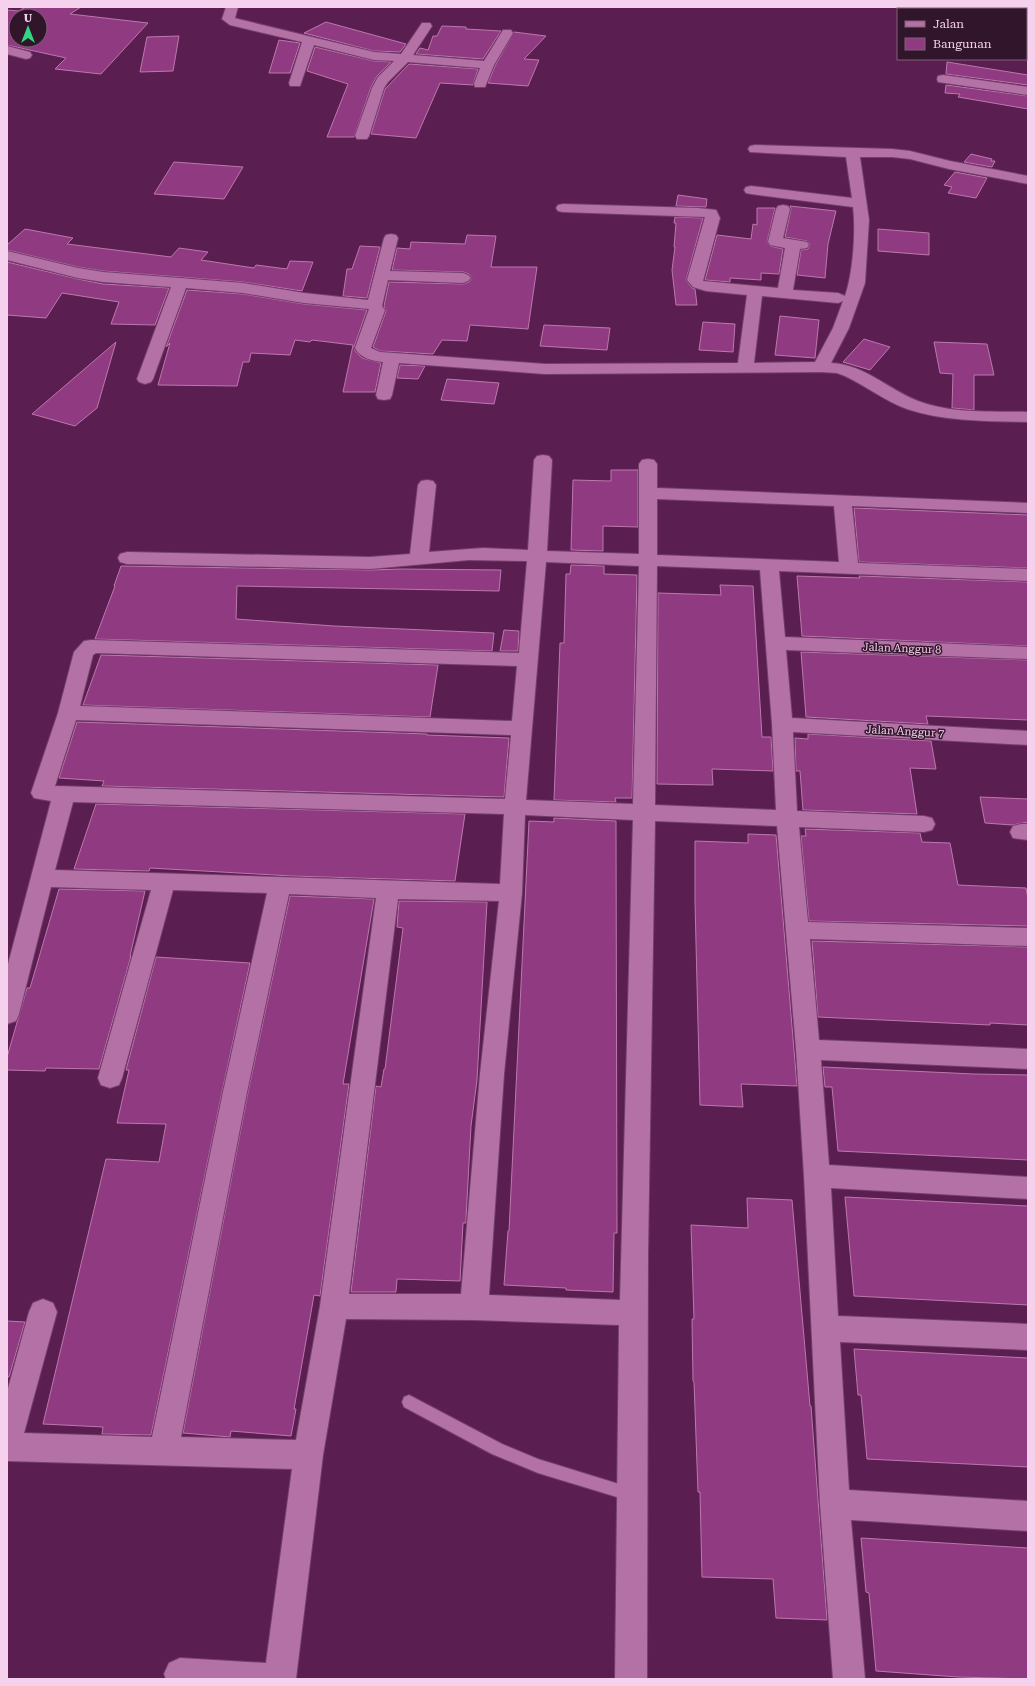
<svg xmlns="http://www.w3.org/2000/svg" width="1035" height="1686" font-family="'Roboto Serif',serif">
	<rect width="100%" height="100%" fill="#5a1e50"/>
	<g fill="#903b81" stroke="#bc78ad" fill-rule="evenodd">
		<path d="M25,7H81L70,14L148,23L101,74L55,69L66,58L7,45V10L19,11ZM16,16H40V40H16Z"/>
		<path d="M326,22L406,44L400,52L374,51L304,33Z"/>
		<path d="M442,26L466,27V29L501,31L483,59L416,54L420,48L428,50L433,36H437Z"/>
		<path d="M514,32L546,36L524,59L539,60L528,86L488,83L495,66Z"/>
		<path d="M179,36L173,71L140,72L147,37Z"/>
		<path d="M279,40L300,43L290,73H269Z"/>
		<path d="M315,47L374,61L391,62L377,76L371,87L354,137H327L348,84L307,71Z"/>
		<path d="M947,62L1028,75V85L946,74Z"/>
		<path d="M409,64L478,69L473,85L440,83L416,138L371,134L385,89Z"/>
		<path d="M946,85L1028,96V109L958,97L960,94L945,93Z"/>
		<path d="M971,154L992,159L991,161H995L992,167L964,162Z"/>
		<path d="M174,162L243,167L224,199L154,194Z"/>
		<path d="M955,172L987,178L976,198L948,193L952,187L944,185Z"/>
		<path d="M678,195L707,199L706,207L676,206Z"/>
		<path d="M790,206L836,211L828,244L825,278L797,275L801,250L808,249L810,244L807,241L785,237L791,209Z"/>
		<path d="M757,208H775L767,242L770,246L783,249L779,274L761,273V280L730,278V282L705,280L717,235L751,239L753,224L757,225Z"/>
		<path d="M675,217L703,218L686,280L692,288L695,289L697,305H676L672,270L675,247H674L676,223H674Z"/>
		<path d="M25,229L73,238L67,244L171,257L179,248L208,252L201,260L254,268L256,265L287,269L290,261L313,262L302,291L243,282L103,271L78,267L7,250V245Z"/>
		<path d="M878,229L929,233V255L878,251Z"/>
		<path d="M467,235L496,236L491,267H537L528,329L470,325L467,341L442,340L433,354L380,351L373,347L386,311L384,306L389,282L463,284L469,282L472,278L469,274L463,272L392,270L397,248L410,249L411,242L465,244Z"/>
		<path d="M360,246L380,247L367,298L343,296L347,269H352Z"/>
		<path d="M7,262L78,279L103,284L169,288L155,325L111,324L119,302L62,293L46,318L7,315Z"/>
		<path d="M187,290L243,294L304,304L367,310L354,347L356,352L362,358L381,363L375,392H343L353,345L312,340L310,342L295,340L290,355L251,353L249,362H243L237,386L158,385L170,343L166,347Z"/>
		<path d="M780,316L819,320L815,358L775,355Z"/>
		<path d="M703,322L735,324L733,352L699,350Z"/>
		<path d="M544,325L610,328L607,350L540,346Z"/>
		<path d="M864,339L890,347L870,370L843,362Z"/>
		<path d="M116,342L97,408L75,426L32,414Z"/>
		<path d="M934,342L987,344L994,375H974V410L952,408L953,374L940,373Z"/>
		<path d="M400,365L425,366L418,379L397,378Z"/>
		<path d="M447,379L499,383L494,404L441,400Z"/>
		<path d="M611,470H638V527L603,526V551L571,550L573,480L611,481Z"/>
		<path d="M854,508L1028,515V568L859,562Z"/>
		<path d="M571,565L604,566V574L637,575L632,798H615L616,802L554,800L560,643H564L566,574H570Z"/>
		<path d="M121,566L370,570L401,569L501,570L499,591L237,586L236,619L334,626L494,633L492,651L95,639L115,586H114Z"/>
		<path d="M797,576L860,578L859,576L1028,582V646L802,636Z"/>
		<path d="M720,585L753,586L762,737H771L773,771L712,769L713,785L657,784L658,593L721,595Z"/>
		<path d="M504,630L519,631L518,651H500Z"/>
		<path d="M801,652L1028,660V720L926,716L928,724L806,717Z"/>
		<path d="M101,655L438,665L430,717L83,705Z"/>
		<path d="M77,722L427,734V735L509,738L504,797L102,786L104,781L59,778Z"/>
		<path d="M808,734L931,741L936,769L910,768L917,814L803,810L800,771H796L795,738L808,739Z"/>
		<path d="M980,797L1028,799V822L1012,825L985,823Z"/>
		<path d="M96,804L465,814L455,881L292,876L150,868L149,871L74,869Z"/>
		<path d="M554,818L616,821L617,1233H614L613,1292L566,1290V1288L504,1285L508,1231H509L529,821L554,822Z"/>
		<path d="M805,829L920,833L922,842L950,843L958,885L1026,888L1028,898V926L809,921L801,836H806Z"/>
		<path d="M748,834L776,835L797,1086L741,1084L743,1107L700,1105L695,902V841L748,843Z"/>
		<path d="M59,889L145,891L130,956H131L99,1069L46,1068L45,1071L7,1070V1057L27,988H30Z"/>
		<path d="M290,896L374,899L343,1084H349L320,1296L314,1295L313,1301L294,1409H296L291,1436L231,1431L230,1437L183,1433L248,1092Z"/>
		<path d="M399,901L487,902L477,1080L471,1126L466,1218V1223H463L460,1281L397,1279L396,1292H351L376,1086L381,1087L384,1069H385L403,928L397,927Z"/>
		<path d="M812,941L1028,947V1025L990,1023V1025L818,1017Z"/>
		<path d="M156,957L250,963L222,1092L151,1435L102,1434L103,1427L43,1424L106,1159L159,1162L166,1124L117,1123L129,1070H126Z"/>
		<path d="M823,1067L974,1074L1028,1075V1160L838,1151L832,1087H825Z"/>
		<path d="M845,1197L1028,1206V1305L854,1296Z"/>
		<path d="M747,1198L792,1200L810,1406H811L827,1620L776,1618L773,1579L702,1577L700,1492H698L694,1382L693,1381L692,1319H694L691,1225L748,1228Z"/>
		<path d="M7,1321L25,1322L9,1377H7Z"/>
		<path d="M854,1349L1028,1358V1467L867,1459L861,1395H858Z"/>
		<path d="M861,1538L1028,1548V1679L958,1677L876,1671L869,1593L866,1592Z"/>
	</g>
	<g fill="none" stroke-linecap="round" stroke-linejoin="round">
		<defs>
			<path id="service" d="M409,1395L502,1444L538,1459L635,1489L637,1494L635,1499L630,1501L538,1473L492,1454L404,1407L402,1402L404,1397Z"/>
			<g id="minor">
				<path d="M226,7H238L235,18L238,19L374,52L401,54L422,23H430L432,26L413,55L484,61L503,30H511L513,33L494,65L485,87H475L474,84L480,68L408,62L388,82L384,88L369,136L367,139H357L355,136L372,88L378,77L394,61L374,60L314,45L301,83L300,86H290L289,83L302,42L230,25L222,19Z"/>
				<path d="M7,46L30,52L32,55L30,58L26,59L7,54Z"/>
				<path d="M943,75L1028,87V95L938,82L937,79L938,76Z"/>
				<path d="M755,145L892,149L910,151L950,161L1028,176V184L949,169L910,159L892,157H860L869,220L865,283L849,328L831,363C864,364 889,390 918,401C952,414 992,411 1028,412V422C988,421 946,422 907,409C885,401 866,386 845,376L837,373L821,372L545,374L399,363L392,395L390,399L384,400L378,399L376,395L383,362C372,361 360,358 355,348L369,309L304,303L243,293L186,288L153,379L151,382L145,384L139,382L137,379L171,287L103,282L78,278L7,260V251L78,268L103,272L243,283L304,293L368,300L384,238L386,235L391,234L396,235L398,238L390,271L463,273L468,275L471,278L468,281L463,283L388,280L382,306L385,310L371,348L380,352L545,364L738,363L747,295L706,291L693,287L687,280L705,217L563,212L558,211L556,208L558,205L563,204L698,208L716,210L720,218L703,281L778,288L785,248L770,245L768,242L776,209L778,206L783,205L788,206L790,209L783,238L807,242L809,245L807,248L800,249L793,290L838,293L845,296C853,273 856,231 853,207L751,194L746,193L744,190L746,187L751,186L852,198L846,157L750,152L748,149L750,146ZM762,296L838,303L843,301L833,328L815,362L754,363Z"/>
				<path d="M543,455L549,456L552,460L547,551L639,554V464L642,460L648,459L654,460L657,464V488L1028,503V513L852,506L858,563L1028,569V581L779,571L785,637L1028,647V659L786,650L792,718L1028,731V745L793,732L797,811L924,816L932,818L935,824L932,830L924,832L799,827L808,922L1028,928V946L810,939L819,1040L1028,1049V1069L821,1060L829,1165L1028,1177V1199L831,1188L838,1316L1028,1324V1350L840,1342L849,1490L1028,1501V1531L851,1520L865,1679H833L820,1504L804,1176L796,1049L777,826L655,821L648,1255L647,1679H615L619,1325L474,1320L346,1319L323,1455L296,1679H166L164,1674L169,1663L180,1658L266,1663L292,1469L7,1461V1392L29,1312L33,1303L43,1299L53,1303L57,1312L24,1433L152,1437L223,1092L267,893L173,890L122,1078L119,1085L110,1088L101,1085L98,1078L151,890L51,887L19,1014L16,1021L7,1024V968L51,801L34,798L31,793L58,713L74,652L84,641L91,640L519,653L527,561L469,560L370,569L127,564L120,562L118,558L120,554L127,552L370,557L410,554L418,485L421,481L427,480L433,481L436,485L429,552L483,548L528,550L534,460L537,456ZM657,499L834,506L839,562L657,555ZM546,562L639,566L633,804L526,800ZM657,566L760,570L772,724L776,810L655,805ZM96,653L517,666L512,721L80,706L93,655ZM76,720L511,735L505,799L55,786ZM73,802L504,814L500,884L55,870ZM525,815L633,820L620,1300L489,1295L504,1074L522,893ZM289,894L376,898L320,1306L296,1440L181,1437L247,1092ZM398,899L499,901L480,1074L461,1294H349Z"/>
				<path d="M1021,824H1028V840L1013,838L1010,832L1013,826Z"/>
			</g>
		</defs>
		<use href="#service" stroke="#743f6c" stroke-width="2"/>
		<use href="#minor" stroke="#743f6c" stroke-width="2"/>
		<use href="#service" fill="#b471a6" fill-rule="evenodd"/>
		<use href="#minor" fill="#b471a6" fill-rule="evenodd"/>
	</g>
	<g text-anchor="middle" stroke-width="3" stroke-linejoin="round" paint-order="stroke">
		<g font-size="11" fill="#f6d1ed" stroke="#31162b">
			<text transform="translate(902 648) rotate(2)" y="4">Jalan Anggur 8</text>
			<text transform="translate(905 731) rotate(3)" y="4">Jalan Anggur 7</text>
		</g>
	</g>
	<rect width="1035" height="1686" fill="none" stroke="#f6d1ed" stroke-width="16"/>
	<rect x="897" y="8" width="130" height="52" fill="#31162b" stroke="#806179"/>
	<rect x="905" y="21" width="20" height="6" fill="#b471a6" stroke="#806179"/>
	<text x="933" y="28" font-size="12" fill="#f6d1ed">Jalan</text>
	<rect x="905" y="38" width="20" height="12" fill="#903b81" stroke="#806179"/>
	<text x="933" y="48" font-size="12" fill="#f6d1ed">Bangunan</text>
	<g transform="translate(28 28)"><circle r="19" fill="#31162b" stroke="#806179"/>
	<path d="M0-3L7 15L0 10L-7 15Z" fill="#30d883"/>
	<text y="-6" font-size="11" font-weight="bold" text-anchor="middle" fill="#f6d1ed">U</text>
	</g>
</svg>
